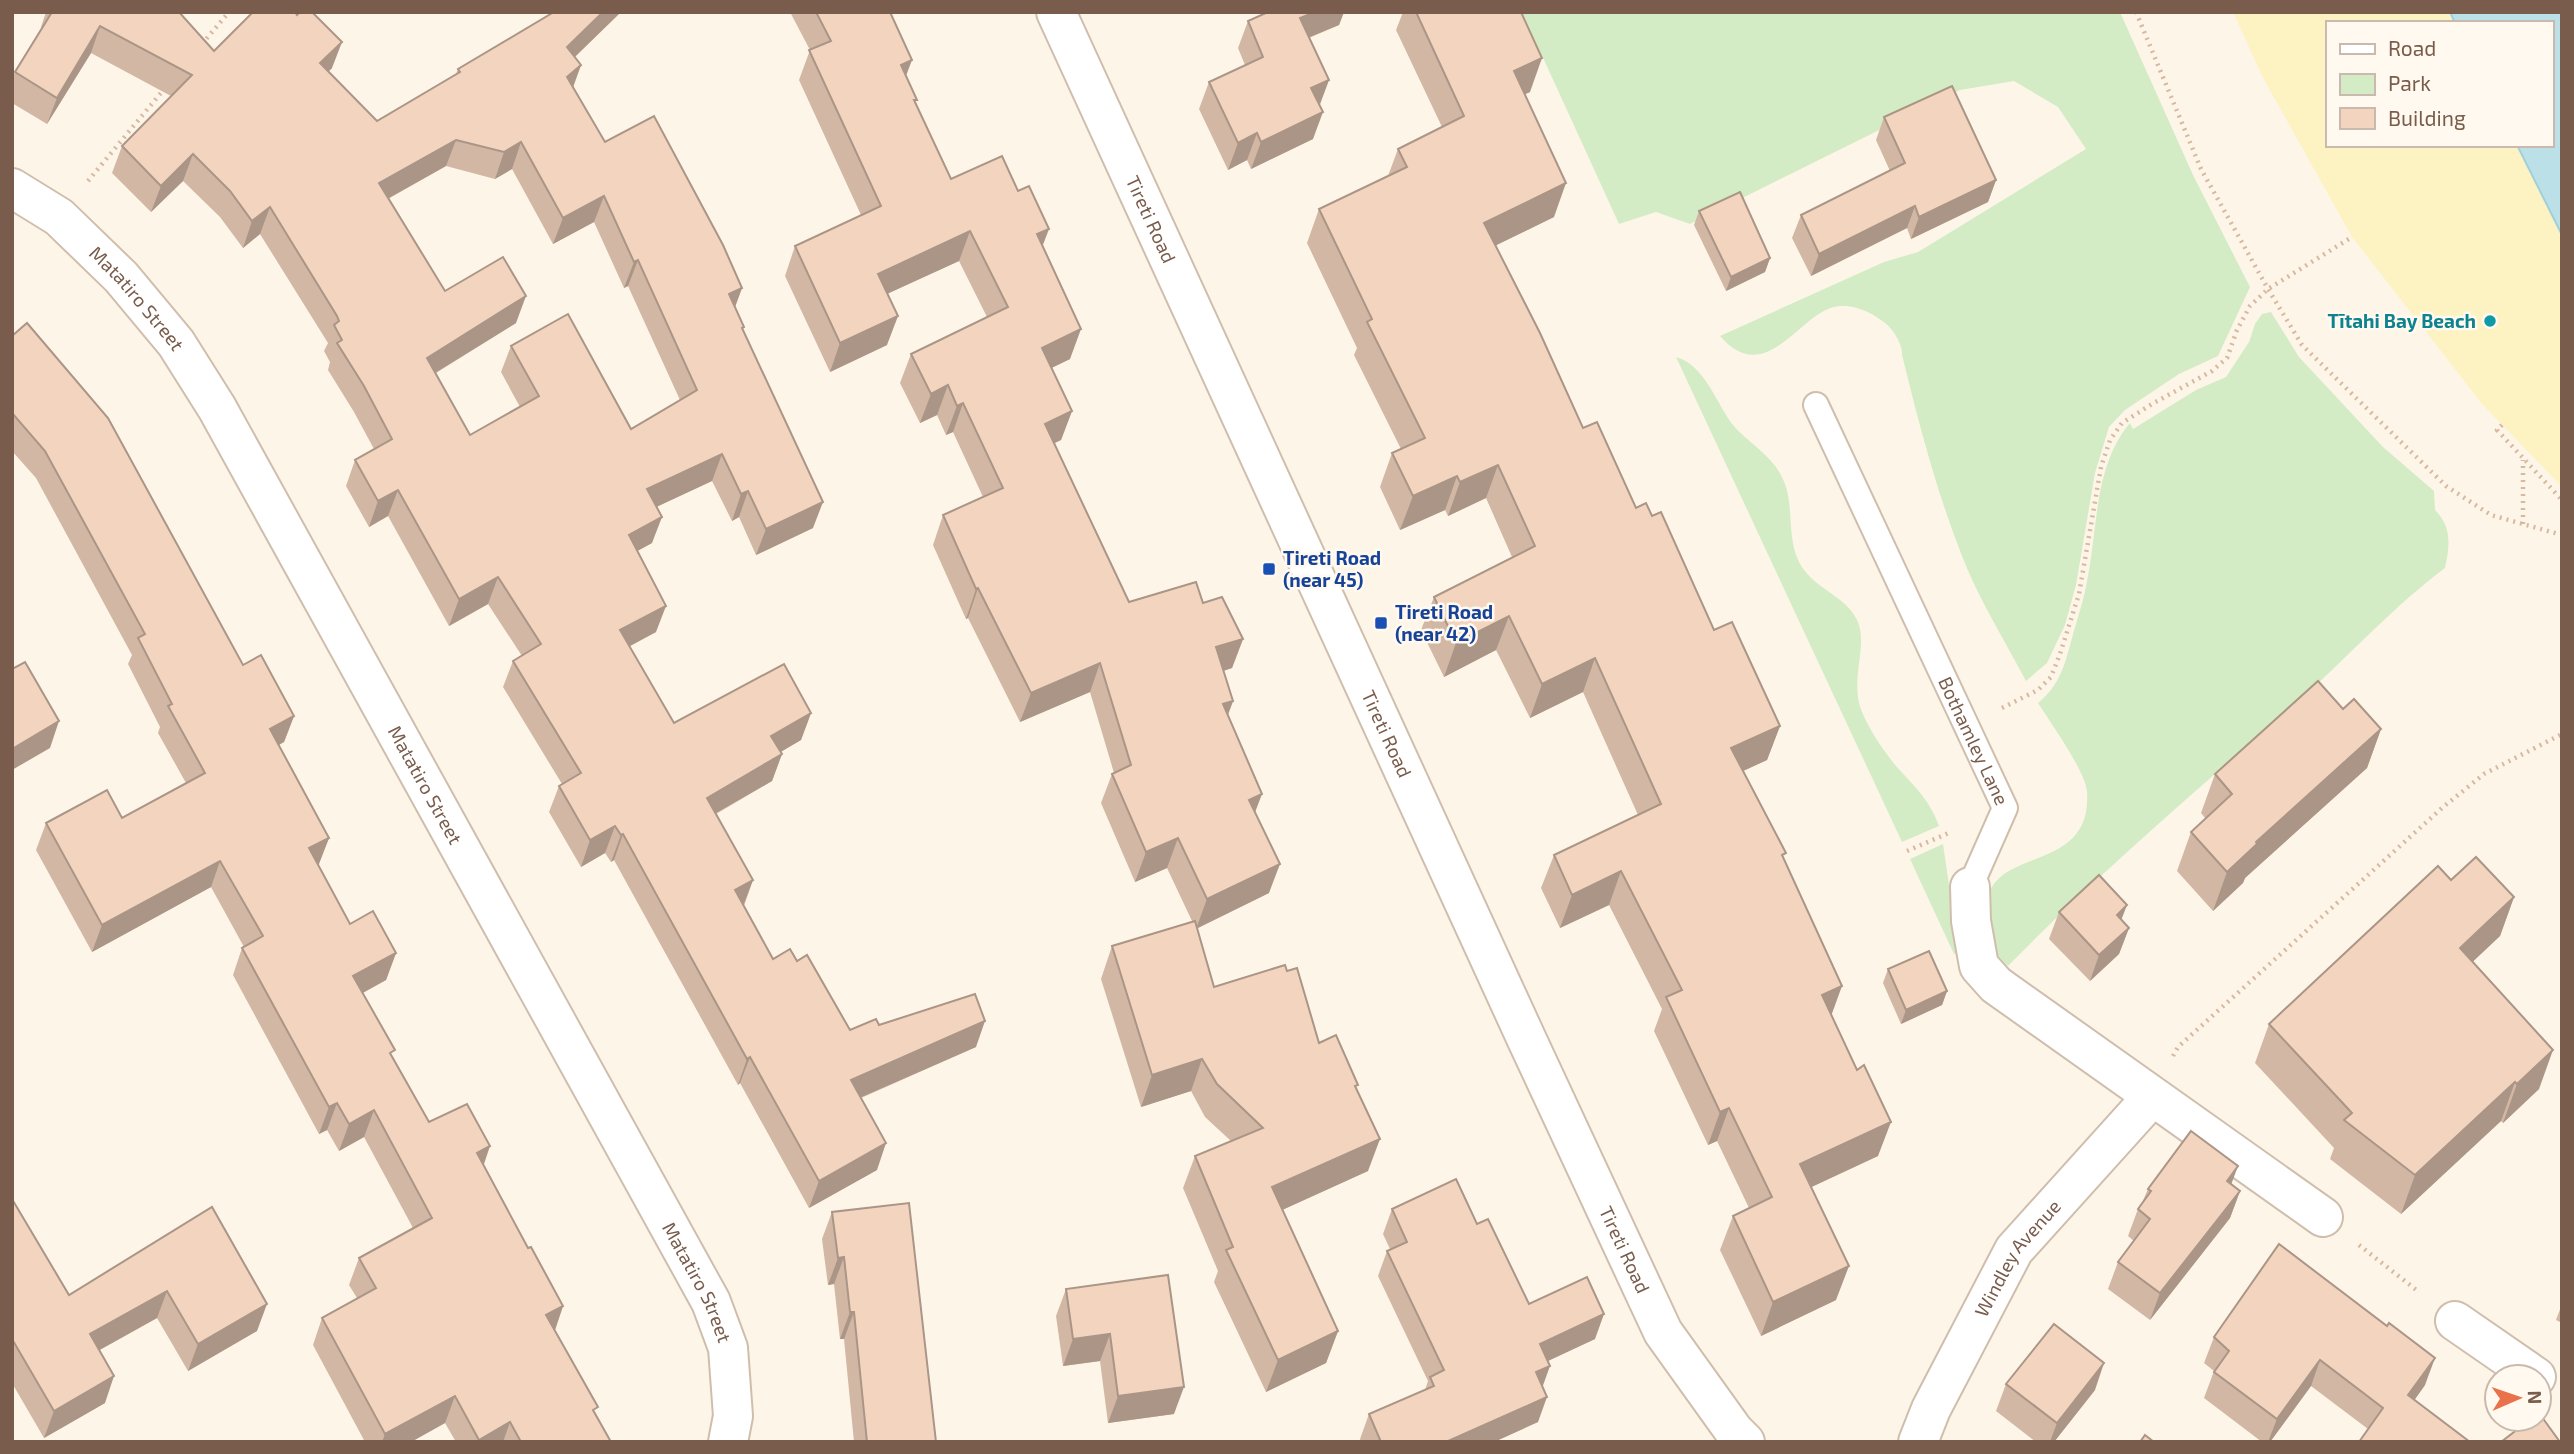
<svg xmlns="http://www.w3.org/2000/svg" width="2574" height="1454" font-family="'Exo 2',sans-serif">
	<rect width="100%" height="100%" fill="#fdf6e8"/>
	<g fill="#d4ecc5">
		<path d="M1522,12H2120L2193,175L2250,287L2218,356L2179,374L2125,410L2109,427L2095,473L2076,585L2065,625L2047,663L2026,681C2004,639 1979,600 1962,556C1936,490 1919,424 1902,355C1903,345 1893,329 1885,323C1873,313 1856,305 1840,306C1801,308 1768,391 1720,336L1884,262L1918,252L2086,149L2058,107L2014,81L1960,90L1690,224L1656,212L1619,224Z"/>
		<path d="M2271,312L2299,357L2383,447L2434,491L2435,510C2452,527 2450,546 2445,568C2394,606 2350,655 2303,697C2203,785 2101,871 2008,966C1993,954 1991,941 1989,923C1989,915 1986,905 1988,897C2000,847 2092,872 2087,792C2086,772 2050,722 2038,703C2060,685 2065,664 2072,638C2077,619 2084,600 2087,581C2098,528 2094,465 2130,423L2133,429L2196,390L2226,377L2249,342L2255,324L2262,314Z"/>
		<path d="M1676,357C1705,365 1716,403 1733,425C1751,446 1775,456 1785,484C1795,512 1785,546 1805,571C1820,591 1848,598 1858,622C1868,648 1849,681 1862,712C1870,731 1883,750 1896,766C1914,786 1930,800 1939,826L1902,842Z"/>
		<path d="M1943,844L1959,953L1954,954L1910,859Z"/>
	</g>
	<path fill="#fdf2c2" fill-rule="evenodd" d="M2233,12H2562V487L2483,405L2352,237L2262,76ZM2327,23H2551V145H2327Z"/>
	<path fill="#bbe0e8" stroke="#a1d0da" stroke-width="2" d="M2450,12H2562V235L2517,145H2551V23H2455Z"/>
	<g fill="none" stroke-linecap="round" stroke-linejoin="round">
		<defs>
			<g id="lane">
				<path id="s1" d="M1816,405L2005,808L1970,887"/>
			</g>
			<g id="street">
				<path id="s2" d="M1056,12L1527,1040L1663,1332L1734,1431L1745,1442"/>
				<path id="s3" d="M12,188L59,217L121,277L176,343L217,408L711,1302L728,1348L733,1416L728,1442"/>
				<path d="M1970,887L1971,921L1979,966L1996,985L2323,1217"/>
				<path d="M2455,1321L2536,1377"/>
				<path id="s4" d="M1918,1442L1931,1409L2014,1250L2152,1097"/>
			</g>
		</defs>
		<use href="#lane" stroke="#d0bead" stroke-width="28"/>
		<use href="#street" stroke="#d0bead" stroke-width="42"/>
		<g stroke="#d9b8a1" stroke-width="4.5" stroke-dasharray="2 5" stroke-linecap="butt">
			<path d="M2136,12L2201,169L2268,289L2302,345L2446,486L2491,515L2562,535"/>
			<path d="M202,44L229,12"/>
			<path d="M88,181L165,88"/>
			<path d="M2502,425L2497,430L2562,500"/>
			<path d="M2523,524V460"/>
			<path d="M2002,708L2038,690L2051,677L2060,654L2079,594L2101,467L2110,440L2122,423L2152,404L2212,371L2227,358L2237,330L2250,306L2268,289L2352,237"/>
			<path d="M1907,851L1951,832"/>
			<path d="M2173,1056L2178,1047L2442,808L2484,774L2562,734"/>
			<path d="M2359,1245L2419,1292"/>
		</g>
		<use href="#lane" stroke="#fff" stroke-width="24"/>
		<use href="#street" stroke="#fff" stroke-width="38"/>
	</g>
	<g fill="#d1b7a4" fill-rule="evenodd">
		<path d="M46,12H179L214,51L332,68L328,72L377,121L456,74L458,69L621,12L575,57L581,65L573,88L605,142L742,288L735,307L813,528L756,555L739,517L732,521L712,481L656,507L652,543L637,551L656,632L629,646L674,723L811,713L801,740L780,752L782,754L772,781L716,814L753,880L744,906L773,959L797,961L850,1030L879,1025L976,1047L861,1098L877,1170L809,1208L740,1083L738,1085L614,860L611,862L605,853L581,867L549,812L559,786L562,784L503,687L513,661L522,656L488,604L449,626L388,516L369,527L346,486L355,460L374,449L354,412L328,370L330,362L324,351L328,343L260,234L243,248L220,217L183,181L151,212L112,173L122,146L171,96L91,53L47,124L12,103V79L15,72L42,28L41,27ZM446,166L495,179L512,169L553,244L594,222L624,288L628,286L680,400L631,429L511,346L501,372L520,407L470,435L436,373L516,323L445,291L388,199Z"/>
		<path d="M790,12H890L906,76L916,103L951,179L1042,246L1070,359L1051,368L1072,411L1061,440L1054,443L1129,602L1203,603L1243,639L1232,668L1223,671L1233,701L1228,715L1255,812L1269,893L1197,928L1214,987L1287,971L1319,1043L1357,1089L1368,1171L1282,1210L1338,1331L1326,1363L1266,1392L1214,1282L1218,1271L1183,1188L1195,1156L1231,1141L1205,1117L1191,1091L1141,1107L1101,979L1112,946L1192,921L1167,868L1135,882L1101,803L1112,774L1114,773L1090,692L1020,722L968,618L966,619L933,545L943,515L983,497L953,432L946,435L937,415L920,423L900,383L911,354L987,317L959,261L887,294V345L830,372L785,276L795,246L861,215L799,80L810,50Z"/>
		<path d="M1261,12H1344L1339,25L1309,38L1329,80L1319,105L1313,139L1251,169L1247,160L1228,170L1199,109L1209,82L1245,65L1238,48L1248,21L1262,15Z"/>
		<path d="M1403,12H1521L1530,92L1525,94L1554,217L1496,245L1583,428L1636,508L1652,516L1714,630L1780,726L1767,760L1743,771L1784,858L1832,1015L1878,1156L1811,1187L1836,1300L1761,1336L1720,1250L1733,1216L1749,1208L1717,1141L1708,1145L1654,1031L1662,1009L1609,905L1560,928L1541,888L1554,855L1638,815L1583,692L1530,718L1496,650L1444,677L1421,630L1434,597L1512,557L1486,498L1448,516L1445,510L1400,530L1380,487L1392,453L1401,449L1354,355L1357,348L1307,243L1319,209L1388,176L1398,149L1442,127L1396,30Z"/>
		<path d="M1884,117L1996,180L1988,202L1911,239L1907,228L1811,276L1792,238L1801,215L1890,171L1876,140Z"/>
		<path d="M1699,211L1770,258L1765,272L1726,291L1694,225Z"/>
		<path d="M12,336L243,665L294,716L284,742L279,745L329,838L318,865L350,924L396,953L386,980L363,993L392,1058L429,1122L483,1165L528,1248L563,1306L555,1330L595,1414L611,1442H456L445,1423L411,1442H365L313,1345L322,1318L357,1298L349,1285L359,1258L413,1228L364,1137L339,1151L327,1130L319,1134L233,975L242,948L244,947L211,887L92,952L36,850L46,823L122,818L186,783L158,733L160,727L128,664L132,655L36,478L12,451Z"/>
		<path d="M2343,709L2381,729L2367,768L2245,878L2243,883L2213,911L2177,871L2191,832L2206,819L2201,813L2215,774Z"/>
		<path d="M2451,880L2514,897L2500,936L2472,962L2539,1089L2503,1123L2501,1121L2401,1214L2330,1159L2334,1148L2255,1063L2269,1024Z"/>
		<path d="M2059,912L2122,920L2129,928L2119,954L2090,981L2049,939Z"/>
		<path d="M1888,969L1947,991L1942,1005L1901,1024L1883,983Z"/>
		<path d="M2231,1184L2240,1191L2230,1218L2150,1320L2108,1289L2118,1262L2134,1241L2128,1236L2138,1209L2142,1203L2148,1189Z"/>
		<path d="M12,1199L69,1295L212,1207L257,1331L188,1371L157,1318L99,1350L105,1403L44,1438L12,1383Z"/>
		<path d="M1392,1209L1477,1224L1529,1304L1595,1339L1547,1361L1542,1386L1538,1422L1494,1442H1361L1360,1439L1369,1414L1425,1390L1428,1381L1378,1276L1387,1251L1390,1249L1383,1234Z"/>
		<path d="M832,1212L936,1442H854L844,1339H840L834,1284L828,1285L822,1239Z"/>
		<path d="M1168,1275L1174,1414L1108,1423L1100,1361L1063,1366L1056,1316L1066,1289Z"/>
		<path d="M2562,1304V1323L2556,1320Z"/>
		<path d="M2214,1337L2425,1385L2414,1400L2368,1429L2311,1386L2270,1442H2262L2204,1398L2214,1371L2204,1363Z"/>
		<path d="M2006,1384L2095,1390L2054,1442H2036L1996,1411Z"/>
	</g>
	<g fill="#aa9586">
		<path d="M603,12H621L558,73L567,47Z"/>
		<path d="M1315,12H1344L1339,25L1290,45L1300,18Z"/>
		<path d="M100,26L91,53L47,124L57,98Z"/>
		<path d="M342,42L332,68L310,90L320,63Z"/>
		<path d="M1542,58L1530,92L1502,105L1514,71Z"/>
		<path d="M912,60L901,89V65Z"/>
		<path d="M581,65L571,92L567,77Z"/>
		<path d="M1329,80L1319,107L1311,88Z"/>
		<path d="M1323,112L1313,139L1251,169L1261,142Z"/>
		<path d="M1257,133L1247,160L1228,170L1238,143Z"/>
		<path d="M456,140L446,166L369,209L379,183Z"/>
		<path d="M521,142L512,169L495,179L504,152Z"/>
		<path d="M193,154L183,181L151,212L161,186Z"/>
		<path d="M1996,180L1988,202L1911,239L1919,217Z"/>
		<path d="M1566,183L1554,217L1472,257L1484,223Z"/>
		<path d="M604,196L594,222L553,244L563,218Z"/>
		<path d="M1915,206L1907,228L1811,276L1819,254Z"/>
		<path d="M270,207L260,234L243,248L252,221Z"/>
		<path d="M1049,229L1038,258L1037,234Z"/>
		<path d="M970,231L959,261L867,303L878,274Z"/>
		<path d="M1770,258L1765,272L1726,291L1731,277Z"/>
		<path d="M638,260L628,286L624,288L634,262Z"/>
		<path d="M742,288L732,315L729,294Z"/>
		<path d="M526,296L516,323L417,384L427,358Z"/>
		<path d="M898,316L887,345L830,372L840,343Z"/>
		<path d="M1081,329L1070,359L1031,378L1042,348Z"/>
		<path d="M948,385L937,415L920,423L931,394Z"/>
		<path d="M963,403L953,432L946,435L957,406Z"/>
		<path d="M1072,411L1061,440L1034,453L1045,424Z"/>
		<path d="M722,454L712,481L637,516L647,489Z"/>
		<path d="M1498,465L1486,498L1448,516L1460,482Z"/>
		<path d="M1457,476L1445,510L1400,530L1413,496Z"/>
		<path d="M398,490L388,516L369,527L378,501Z"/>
		<path d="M748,491L739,517L732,521L741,494Z"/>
		<path d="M823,502L813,528L756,555L766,529Z"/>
		<path d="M662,517L652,543L619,561L629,535Z"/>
		<path d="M498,577L488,604L449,626L459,599Z"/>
		<path d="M978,588L968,618L966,619L976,589Z"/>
		<path d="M666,606L656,632L610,657L620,630Z"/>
		<path d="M1509,616L1496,650L1444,677L1456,643Z"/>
		<path d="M1243,639L1232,668L1205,677L1216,647Z"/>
		<path d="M1595,658L1583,692L1530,718L1542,684Z"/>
		<path d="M1100,663L1090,692L1020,722L1031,693Z"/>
		<path d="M1233,701L1222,730L1223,704Z"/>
		<path d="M811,713L801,740L762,763L771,736Z"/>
		<path d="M294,716L284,742L260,755L270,729Z"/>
		<path d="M59,721L50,748L12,770V749Z"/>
		<path d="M1780,726L1767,760L1719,782L1731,748Z"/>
		<path d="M2381,729L2367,768L2245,878L2243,883L2213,911L2227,872L2256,842Z"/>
		<path d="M782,754L772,781L697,824L707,798Z"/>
		<path d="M1262,794L1251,823L1249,800Z"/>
		<path d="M615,826L605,853L581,867L590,840Z"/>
		<path d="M623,834L614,860L611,862L621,835Z"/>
		<path d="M329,838L319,864L299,875L309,848Z"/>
		<path d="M1178,838L1167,868L1135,882L1146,852Z"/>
		<path d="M220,861L211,887L92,952L102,925Z"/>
		<path d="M1280,864L1269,893L1196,929L1207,899Z"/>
		<path d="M1621,871L1609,905L1560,928L1572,895Z"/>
		<path d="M753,880L743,906L735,890Z"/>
		<path d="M2514,897L2500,936L2446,987L2460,948Z"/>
		<path d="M2127,905L2117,931V915Z"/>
		<path d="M2129,928L2119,954L2090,981L2099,955Z"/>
		<path d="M396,953L386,980L344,1003L353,976Z"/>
		<path d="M1842,986L1830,1019L1822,995Z"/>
		<path d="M1947,991L1942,1005L1901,1024L1906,1010Z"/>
		<path d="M985,1021L976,1047L841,1106L851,1080Z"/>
		<path d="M2553,1050L2539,1089L2503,1123L2517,1084Z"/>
		<path d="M750,1057L740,1083L738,1085L747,1059Z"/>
		<path d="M1202,1059L1191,1091L1141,1107L1152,1075Z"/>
		<path d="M2515,1082L2501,1121L2401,1214L2415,1175Z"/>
		<path d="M337,1103L327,1130L319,1134L329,1107Z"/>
		<path d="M1729,1108L1717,1141L1708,1145L1720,1112Z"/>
		<path d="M374,1110L364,1137L339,1151L349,1124Z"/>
		<path d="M1891,1122L1878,1156L1788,1198L1800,1164Z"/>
		<path d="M1380,1139L1368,1171L1260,1220L1272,1187Z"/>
		<path d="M886,1143L877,1170L809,1208L819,1181Z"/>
		<path d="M490,1146L481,1173L477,1153Z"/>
		<path d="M2238,1166L2228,1193L2227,1181Z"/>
		<path d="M2240,1191L2230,1218L2150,1320L2160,1293Z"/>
		<path d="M844,1257L834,1284L828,1285L838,1258Z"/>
		<path d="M1849,1266L1836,1300L1761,1336L1773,1302Z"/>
		<path d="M167,1291L157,1318L80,1361L90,1334Z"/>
		<path d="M267,1304L257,1331L188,1371L198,1344Z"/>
		<path d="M563,1306L554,1333L546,1315Z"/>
		<path d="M850,1312H854L844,1339H840Z"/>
		<path d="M1604,1314L1595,1339L1531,1369L1540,1344Z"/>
		<path d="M1338,1331L1326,1363L1266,1392L1278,1360Z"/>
		<path d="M1110,1334L1100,1361L1063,1366L1073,1339Z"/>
		<path d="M2435,1358L2425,1385L2399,1422L2408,1395Z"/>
		<path d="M2320,1360L2311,1386L2270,1442H2268L2277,1419Z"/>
		<path d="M2104,1363L2095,1390L2054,1442H2050L2057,1423Z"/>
		<path d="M1550,1366L1541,1391L1536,1372Z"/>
		<path d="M114,1376L105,1403L44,1438L54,1411Z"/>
		<path d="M1184,1387L1174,1414L1108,1423L1118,1396Z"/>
		<path d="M455,1396L445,1423L411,1442H382L385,1434Z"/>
		<path d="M1547,1397L1538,1422L1494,1442H1446Z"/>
		<path d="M510,1422L503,1442H478L479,1440Z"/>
	</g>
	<g fill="#f3d5bf" stroke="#aa9586" stroke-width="2" fill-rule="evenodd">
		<path d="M52,12H179L214,51L253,12H295L297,15L300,12H312L342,42L320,63L377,121L460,72L458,69L554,12H603L567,47L581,65L567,77L605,142L654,116L723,245L742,288L729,294L744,327L742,328L823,502L766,529L748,491L741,494L722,454L647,489L662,517L629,535L666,606L620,630L674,723L784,664L811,713L771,736L782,754L707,798L753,880L735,890L773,959L790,949L797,961L807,955L850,1030L876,1019L879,1025L975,994L985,1021L851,1080L886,1143L819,1181L750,1057L747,1059L623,834L621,835L615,826L590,840L559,786L581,773L513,661L541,644L498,577L459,599L398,490L378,501L355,460L392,439L364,386L337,343L342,340L334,325L339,321L337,316L270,207L252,221L230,191L193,154L161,186L122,146L192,75L100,26L57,98L15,72ZM456,140L504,152L521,142L563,218L604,196L634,262L638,260L697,390L631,429L568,314L511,346L539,396L470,435L427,358L526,296L503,257L445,291L379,183Z"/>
		<path d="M816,12H890L912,60L901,65L917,100H914L951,179L1002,156L1018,191L1029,186L1049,229L1037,234L1081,329L1042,348L1072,411L1045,424L1129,602L1196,582L1203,603L1222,597L1243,639L1216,647L1233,701L1223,704L1262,794L1249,800L1280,864L1207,899L1178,838L1146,852L1112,774L1131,765L1100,663L1031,693L978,588L976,589L943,515L1003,488L963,403L957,406L948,385L931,394L911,354L1008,307L970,231L878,274L898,316L840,343L795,246L881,206L809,50L831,41Z"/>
		<path d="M1268,12H1315L1300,18L1329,80L1311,88L1323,112L1261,142L1257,133L1238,143L1209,82L1263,57L1248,21Z"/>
		<path d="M1416,12H1521L1542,58L1514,71L1566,183L1484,223L1540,333L1583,428L1597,422L1636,508L1646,503L1652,516L1661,512L1714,630L1732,622L1780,726L1731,748L1786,853L1782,855L1842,986L1822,995L1857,1070L1864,1065L1891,1122L1800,1164L1849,1266L1773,1302L1733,1216L1772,1197L1729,1108L1720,1112L1666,997L1682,990L1621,871L1572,895L1554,855L1661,804L1595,658L1542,684L1509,616L1456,643L1434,597L1535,546L1498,465L1460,482L1457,476L1413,496L1392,453L1425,438L1367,322L1372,319L1319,209L1407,167L1398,149L1464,116Z"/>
		<path d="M1952,86L1996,180L1919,217L1915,206L1819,254L1801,215L1905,163L1884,117Z"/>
		<path d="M1740,192L1770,258L1731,277L1699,211Z"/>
		<path d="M27,323L108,418L243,665L261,655L294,716L270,729L329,838L309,848L350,924L373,911L396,953L353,976L395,1050L390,1053L429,1122L467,1104L490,1146L477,1153L528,1248L531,1247L563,1306L546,1315L598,1407L593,1410L611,1442H521L510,1422L479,1440L455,1396L385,1434L322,1318L376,1288L359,1258L432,1218L374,1110L349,1124L337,1103L329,1107L242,948L263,936L220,861L102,925L46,823L107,790L122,818L205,773L168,706L172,704L138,638L145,634L45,451L12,413V336Z"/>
		<path d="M25,662L59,721L12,749V669Z"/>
		<path d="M2318,681L2343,709L2354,699L2381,729L2256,842L2257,844L2227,872L2191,832L2232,794L2215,774Z"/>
		<path d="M2476,857L2514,897L2460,948L2553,1050L2517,1084L2515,1082L2415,1175L2344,1120L2352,1113L2269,1024L2438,866L2451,880Z"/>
		<path d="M2099,875L2127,905L2117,915L2129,928L2099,955L2059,912Z"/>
		<path d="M1195,921L1214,987L1285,965L1287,971L1297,968L1319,1043L1336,1035L1358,1085L1355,1086L1380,1139L1272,1187L1338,1331L1278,1360L1226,1250L1233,1247L1195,1156L1263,1128L1217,1084L1202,1059L1152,1075L1112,946Z"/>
		<path d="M1929,951L1947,991L1906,1010L1888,969Z"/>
		<path d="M2191,1131L2238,1166L2227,1181L2240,1191L2160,1293L2118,1262L2150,1219L2138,1209L2151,1191L2148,1189Z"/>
		<path d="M1456,1179L1477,1224L1488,1219L1529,1304L1587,1277L1604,1314L1540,1344L1550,1366L1536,1372L1547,1397L1446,1442H1381L1369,1414L1434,1386L1430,1377L1444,1370L1387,1251L1407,1242L1392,1209Z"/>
		<path d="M12,1199L69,1295L212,1207L267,1304L198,1344L167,1291L90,1334L114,1376L54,1411L12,1339Z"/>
		<path d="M909,1203L936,1442H867L854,1312H850L844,1257L838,1258L832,1212Z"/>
		<path d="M2279,1244L2387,1326L2389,1323L2435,1358L2408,1395L2470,1442H2359L2383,1408L2320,1360L2277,1419L2214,1372L2229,1351L2214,1337Z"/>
		<path d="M1168,1275L1184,1387L1118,1396L1110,1334L1073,1339L1066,1289Z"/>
		<path d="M2054,1324L2104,1363L2057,1423L2006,1384Z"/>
		<path d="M2539,1413L2560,1442H2501L2531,1419H2539Z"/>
		<path d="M2145,1435L2154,1442H2140Z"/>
	</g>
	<circle fill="#0f9aa8" stroke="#fff9ef" stroke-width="2.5" cx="2490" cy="321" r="7"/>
	<g fill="#1a4fb4" stroke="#fff9ef" stroke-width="2.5">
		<rect x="1262" y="562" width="14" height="14" rx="3.5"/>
		<rect x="1374" y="616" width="14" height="14" rx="3.5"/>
	</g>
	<g text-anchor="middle" stroke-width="5" stroke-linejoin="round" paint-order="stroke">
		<g font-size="19" fill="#795c4b" stroke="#fff9ef">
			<text dy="7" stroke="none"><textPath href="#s2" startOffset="228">Tireti Road</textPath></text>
			<text dy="7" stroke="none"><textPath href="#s3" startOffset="168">Matatiro Street</textPath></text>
			<text dy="7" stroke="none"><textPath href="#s2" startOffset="794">Tireti Road</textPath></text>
			<text dy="7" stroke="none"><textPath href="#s1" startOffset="371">Bothamley Lane</textPath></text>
			<text dy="7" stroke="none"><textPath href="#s3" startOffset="735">Matatiro Street</textPath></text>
			<text dy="7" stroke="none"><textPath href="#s2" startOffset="1362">Tireti Road</textPath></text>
			<text dy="7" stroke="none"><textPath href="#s4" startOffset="210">Windley Avenue</textPath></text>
			<text dy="7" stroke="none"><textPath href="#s3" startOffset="1302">Matatiro Street</textPath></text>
		</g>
		<g font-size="19" font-weight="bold" fill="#0d838f" stroke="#fff9ef" text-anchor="end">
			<text x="2476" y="328">Tītahi Bay Beach</text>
		</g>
		<g font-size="19" font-weight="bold" fill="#164399" stroke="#fff9ef" text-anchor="start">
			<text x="1283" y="565">Tireti Road<tspan x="1283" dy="22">(near 45)</tspan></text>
			<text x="1395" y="619">Tireti Road<tspan x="1395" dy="22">(near 42)</tspan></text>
		</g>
	</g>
	<rect width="2574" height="1454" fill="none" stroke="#795c4b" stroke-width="28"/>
	<rect x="2326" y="21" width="228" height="126" fill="#fff9ef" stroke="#c9baad" stroke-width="2"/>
	<rect x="2340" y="44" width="35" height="10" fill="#ffffff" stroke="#c9baad" stroke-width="2"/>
	<text x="2388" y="56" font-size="21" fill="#795c4b">Road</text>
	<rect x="2340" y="74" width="35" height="21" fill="#d4ecc5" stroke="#c9baad" stroke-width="2"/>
	<text x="2388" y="91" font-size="21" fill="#795c4b">Park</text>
	<rect x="2340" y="108" width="35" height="21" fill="#f3d5bf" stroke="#c9baad" stroke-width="2"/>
	<text x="2388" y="126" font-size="21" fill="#795c4b">Building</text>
	<g transform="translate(2518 1398) rotate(88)"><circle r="33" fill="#fff9ef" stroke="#c9baad" stroke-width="2"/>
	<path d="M0-5L12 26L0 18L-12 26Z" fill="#ea724a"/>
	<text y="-10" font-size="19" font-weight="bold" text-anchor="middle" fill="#795c4b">N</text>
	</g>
</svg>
